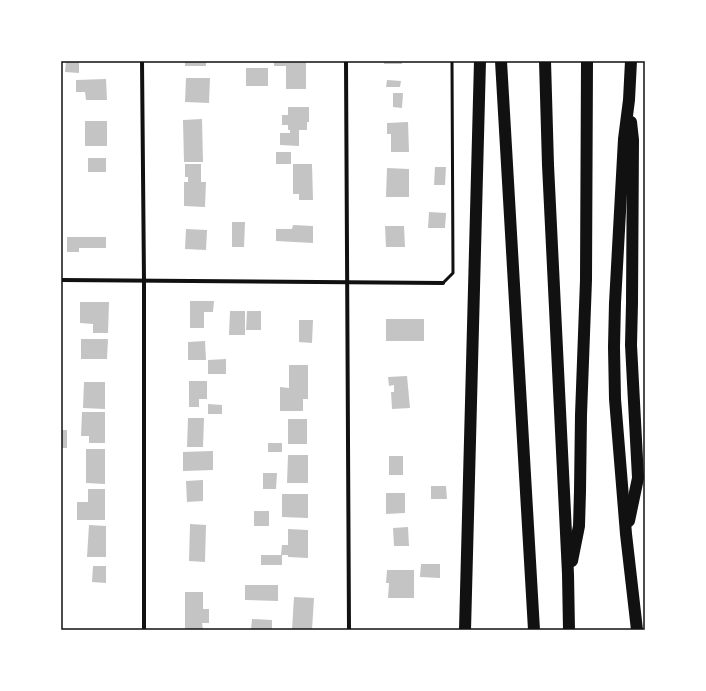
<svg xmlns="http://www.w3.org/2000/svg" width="706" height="691" font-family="'Playfair Display',serif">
	<rect width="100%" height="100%" fill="#fff"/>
	<g fill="#c4c4c4">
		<path d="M66,61H79V73L65,72Z"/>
		<rect x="185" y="61" width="21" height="5"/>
		<path d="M274,61H306V89H286V66H274Z"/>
		<rect x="384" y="61" width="18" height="3"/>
		<rect x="246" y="68" width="22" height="18"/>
		<path d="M186,78H210L209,103L185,102Z"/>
		<path d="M106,79L107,100H86L85,92H76V80Z"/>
		<path d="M387,80L401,81L400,87H386Z"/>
		<path d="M393,93H403L402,108L393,107Z"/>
		<path d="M288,107H309V122H307V130H299V146L280,145V133H290V130H288V125H282V115H288Z"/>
		<path d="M202,119L203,162H184L183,120Z"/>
		<rect x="85" y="121" width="22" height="25"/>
		<path d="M408,122L409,152H391V134H387V123Z"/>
		<rect x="276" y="152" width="15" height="12"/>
		<rect x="88" y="158" width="18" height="14"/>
		<path d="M185,164H201V182H206L205,207L184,206V182H188V177H185Z"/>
		<path d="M293,164H312L313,200H299V194H293Z"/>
		<path d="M435,167H446L445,185H434Z"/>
		<path d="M387,168L409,169V197H386Z"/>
		<path d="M429,212L446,213L445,228H428Z"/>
		<path d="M232,222H245L244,247H232Z"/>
		<path d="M293,225L313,226V243L276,241V229H292Z"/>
		<path d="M385,226H404L405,247H386Z"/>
		<path d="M186,229L207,230L206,250L185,249Z"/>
		<path d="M67,237H106V248H79V252H67Z"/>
		<path d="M190,301H214L213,312H204V328H190Z"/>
		<path d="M80,302H109L108,333H93V324L80,323Z"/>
		<path d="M230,311H245V335H229Z"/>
		<path d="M247,311H261V330H246Z"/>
		<rect x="386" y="319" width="38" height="22"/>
		<path d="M299,320H313L312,343L299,342Z"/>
		<path d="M81,339H108L107,359H81Z"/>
		<path d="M205,341L206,360H188V342Z"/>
		<path d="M226,359V374H208V360Z"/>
		<path d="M289,365H308V399H303V411H280V387L289,388Z"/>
		<path d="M407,376L410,408L392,409L391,392H394V385L389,386L388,377Z"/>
		<path d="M189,381H207V399H199V407H189Z"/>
		<path d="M84,382H105V409L83,408Z"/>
		<path d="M208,404L222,405V414H208Z"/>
		<path d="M82,412H105V443H89V436H81Z"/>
		<path d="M188,418H204L203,447H187Z"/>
		<rect x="288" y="419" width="19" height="25"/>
		<rect x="61" y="430" width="6" height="18"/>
		<rect x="268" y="443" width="14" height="9"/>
		<path d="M86,449H105V484L86,483Z"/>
		<path d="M213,451V470L183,471V452Z"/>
		<path d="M288,455H308V483H287Z"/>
		<rect x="389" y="456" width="14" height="19"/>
		<path d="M263,473H277L276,489H263Z"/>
		<path d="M203,480V501L187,502L186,481Z"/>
		<path d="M431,486H446L447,499H431Z"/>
		<path d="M88,489H105V520H77V502H88Z"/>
		<path d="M386,493H405V513L386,514Z"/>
		<path d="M282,494H308V518L282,517Z"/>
		<rect x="254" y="511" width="15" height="15"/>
		<path d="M190,524L206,525L205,562L189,561Z"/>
		<path d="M89,525L106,526V557H87Z"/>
		<path d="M408,527L409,546H394L393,528Z"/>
		<path d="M288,529L308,530V558L288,557V555H281L282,545H288Z"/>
		<rect x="261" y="555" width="21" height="10"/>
		<path d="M421,564H440V578L420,577Z"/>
		<path d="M93,566H106V583L92,582Z"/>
		<path d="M387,570H414V598H388L389,583H386Z"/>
		<path d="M245,585H278V601L245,600Z"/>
		<path d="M185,592H203V609H209V623H202L203,630H185Z"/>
		<path d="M294,597L314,598L312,630H292Z"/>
		<path d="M252,619L272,620V630H251Z"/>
	</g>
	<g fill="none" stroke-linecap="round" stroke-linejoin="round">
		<path stroke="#111" stroke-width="3" d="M443,283L453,273L452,61"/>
		<g stroke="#111" stroke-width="4">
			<path d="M142,61L144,281V630"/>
			<path d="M346,61L349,630"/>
			<path d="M61,280L443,283"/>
		</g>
		<g stroke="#111" stroke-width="12">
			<path d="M501,61L534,630"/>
			<path d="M545,61L548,165L568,574L569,630"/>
			<path d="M631,61L629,100L624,139L615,303L614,347L615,399L626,534L637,630"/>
			<path d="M629,521L638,478L631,345L632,303L633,140L631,122"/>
			<path d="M572,561L579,526L580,491L581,415L586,280L587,61"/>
			<path d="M465,630L480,61"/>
		</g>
	</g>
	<rect width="706" height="691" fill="none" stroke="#ffffff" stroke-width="124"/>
	<rect x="62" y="62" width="582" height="567" fill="none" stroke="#111" stroke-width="1.5"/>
</svg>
